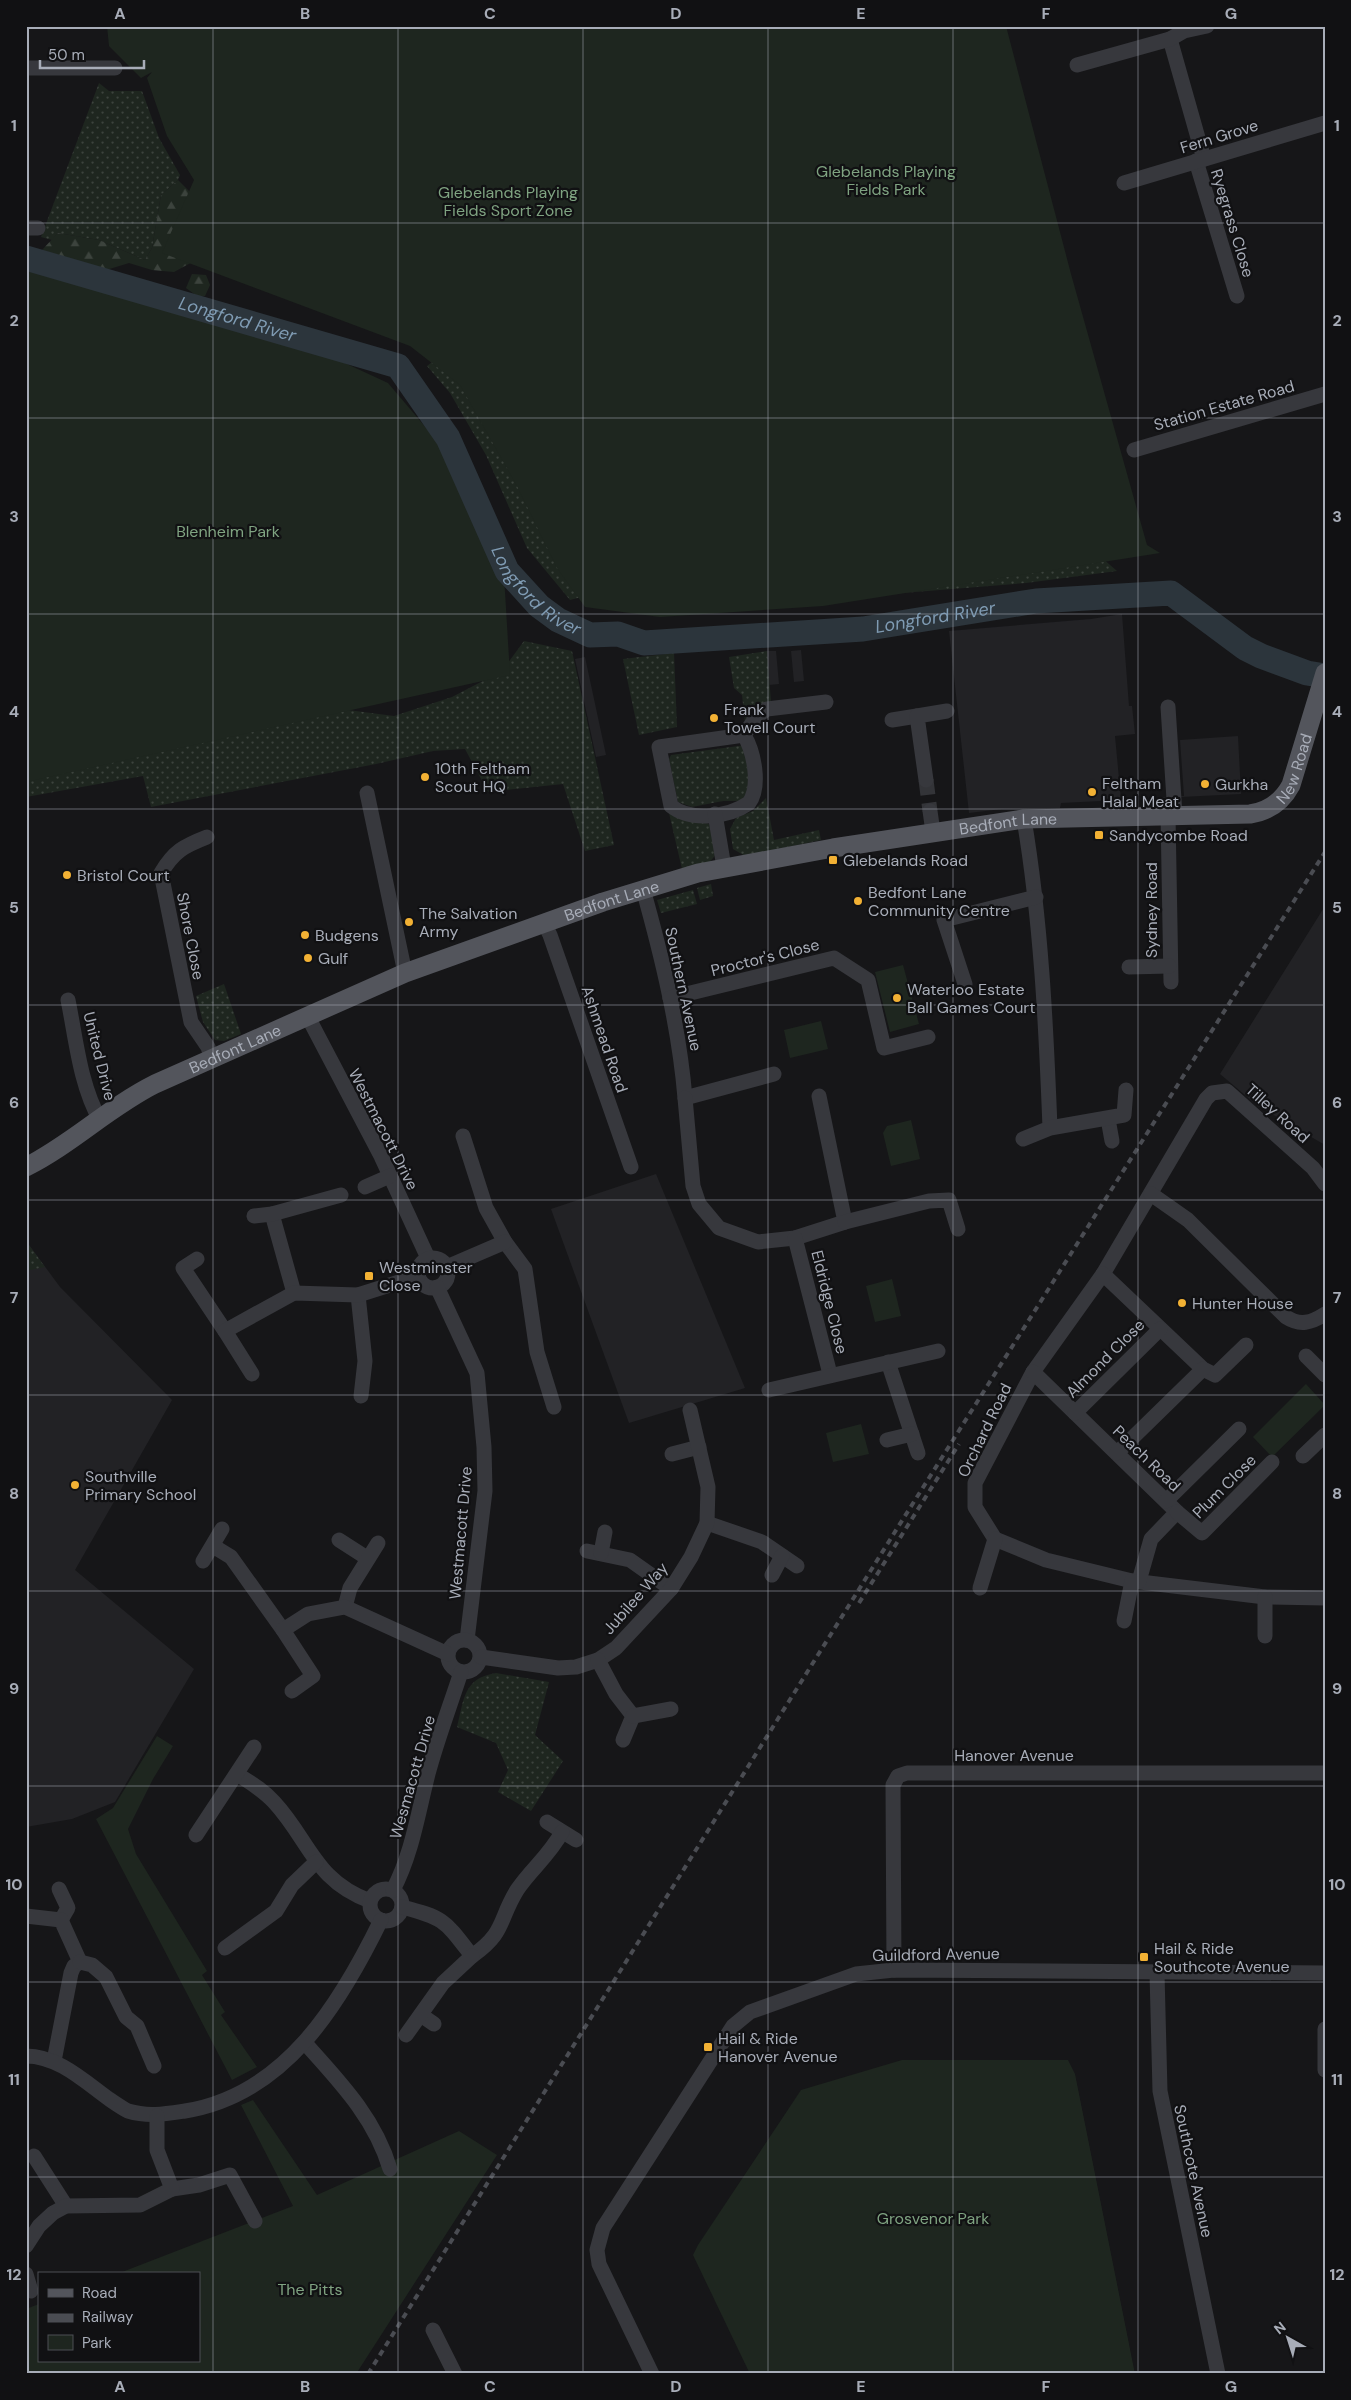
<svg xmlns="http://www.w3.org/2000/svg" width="1351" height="2400" font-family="'DM Sans',sans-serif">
	<defs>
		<pattern id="grass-dots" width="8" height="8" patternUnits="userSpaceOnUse" patternTransform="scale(1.25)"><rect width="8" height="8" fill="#1e261f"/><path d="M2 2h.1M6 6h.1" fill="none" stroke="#3c433d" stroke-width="1.8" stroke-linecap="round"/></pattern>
		<pattern id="forest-firs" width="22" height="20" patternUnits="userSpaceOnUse" patternTransform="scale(1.25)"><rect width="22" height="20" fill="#1e261f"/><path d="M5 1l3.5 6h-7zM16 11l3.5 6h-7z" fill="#3c433d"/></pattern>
	</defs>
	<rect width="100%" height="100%" fill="#161618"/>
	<g fill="#222225">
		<path d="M1122,614L1129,706H1132L1135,734L1115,736L1121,800L1184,796L1180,740L1238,736L1241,794L1061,803L1060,808L1002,809L969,813L949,631L1091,619Z"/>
		<path d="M801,650L804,681L794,682L791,651Z"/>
		<path d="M767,651H776L779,684L769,685Z"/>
		<path d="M585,657L606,755L596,757L575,659Z"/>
		<path d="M1325,906V1145L1258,1106L1220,1074Z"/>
		<path d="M656,1174L745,1388L629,1423L551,1209Z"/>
		<path d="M26,1241L60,1287L172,1400L75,1570L194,1669L115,1802L72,1819L26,1827Z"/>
	</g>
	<g fill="url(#grass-dots)">
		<path d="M99,83L109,91H142L159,138L180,175L178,180L161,195L152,248L145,260L99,240L58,233L52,240L41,237Z"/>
		<path d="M450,348L589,595L570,600L527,548L486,455L450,393L427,366Z"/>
		<path d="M1102,558L1117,571L1026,583L865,596Z"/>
		<path d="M524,641L572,651L614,845L585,851L563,784L488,792L465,749L433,751L376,764L151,807L143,776L26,797V756L325,707L394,716L452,697L502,671Z"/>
		<path d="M767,651L771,702L746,732L742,695L734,688L729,657Z"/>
		<path d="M674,653L677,727L639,735L623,659Z"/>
		<path d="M746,745L751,795L741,801H723L692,807L678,802L669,759L671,755Z"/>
		<path d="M766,798L774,840L819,830L821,840L745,856L733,849L730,829L736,818L753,811Z"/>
		<path d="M669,813L709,824L717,853L709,863L682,869Z"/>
		<path d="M711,884L713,896L700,900L697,888Z"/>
		<path d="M693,890L697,904L661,913L657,900Z"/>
		<path d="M224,984L241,1034L224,1041L215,1040L203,1022L196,996Z"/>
		<path d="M26,1241L45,1267L26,1271Z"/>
		<path d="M496,1673L549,1682L535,1735L563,1761L531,1811L498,1792L508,1770L496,1743L457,1727C464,1700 463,1678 496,1673Z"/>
	</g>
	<g fill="url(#forest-firs)">
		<path d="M178,180L197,199L196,260L174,272L152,270L129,263L106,270L42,250L58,233L99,240L145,260L152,248L161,195Z"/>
		<path d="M192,274L206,275L210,285L205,296H197L186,288Z"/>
	</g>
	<g fill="#1e261f">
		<path d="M107,26H1006L1071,274L1147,545L1160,553L823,606L660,617L585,607L557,568L517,486L460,385L410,346L162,253L194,180L167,136L147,78L152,72L141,78L109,46Z"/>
		<path d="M29,271L293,339L388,383L439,443L504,575L510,675L26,782V272Z"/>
		<path d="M903,965L919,1024L890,1032L875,972Z"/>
		<path d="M821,1021L828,1049L790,1058L784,1030Z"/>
		<path d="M911,1120L920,1159L891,1166L883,1133L887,1126Z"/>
		<path d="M892,1279L901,1316L875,1322L866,1286Z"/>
		<path d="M1306,1384L1325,1405L1272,1457L1253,1437Z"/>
		<path d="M861,1424L869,1454L833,1462L826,1433Z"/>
		<path d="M157,1736L173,1746L153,1779L128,1829L136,1854L207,1971L202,1975L225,2012L221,2015L257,2067L232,2080L96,1819L113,1808Z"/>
		<path d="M902,2060H1068L1075,2074L1135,2374H750L693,2255L698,2245L801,2090Z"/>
		<path d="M253,2100L317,2195L459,2131L497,2155L356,2374H26V2309L39,2304V2361H199V2274H117L293,2206L241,2105Z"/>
	</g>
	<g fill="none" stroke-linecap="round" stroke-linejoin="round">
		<path stroke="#2c353c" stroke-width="25" id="s1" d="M26,258L398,366L448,438L507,571L539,606L558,620L590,635L618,634L644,643L863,629L1036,601L1171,593L1245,648L1261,656L1307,673L1325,676"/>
		<path stroke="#333438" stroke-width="15" stroke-dasharray="15 8" stroke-linecap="butt" d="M926,780L930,811"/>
		<g stroke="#37383d" stroke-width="15">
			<path d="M1170,39L1204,159"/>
			<path d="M1077,65L1170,39L1184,31L1207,26"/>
			<path d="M26,68H115"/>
			<path d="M1196,161L1237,296"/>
			<path d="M1124,183L1325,123"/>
			<path d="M26,228H38"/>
			<path d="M1134,450L1325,394"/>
			<path d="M1168,707L1175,815"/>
			<path d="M892,720L917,716"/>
			<path d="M744,735C754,752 761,786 749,803C729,817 691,822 671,806L659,747L744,735L757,716L767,709L826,702"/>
			<path d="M926,780L917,716L947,711"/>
			<path d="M367,793L405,973"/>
			<path d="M930,811L933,832"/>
			<path d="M715,814L724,867"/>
			<path d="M1168,815L1171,982"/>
			<path d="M1024,819C1041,921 1046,1024 1050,1128"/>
			<path d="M207,837C184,846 174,851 161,873L191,1022L208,1047L212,1060"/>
			<path d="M643,889C662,957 679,1027 685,1098L774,1074"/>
			<path d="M544,923L550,935L631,1167"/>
			<path d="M1129,967L1169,966"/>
			<path d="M965,984L944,920L1036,897"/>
			<path d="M670,998L834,958L868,980L884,1048L928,1037"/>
			<path d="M68,1000C76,1039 80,1085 100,1120"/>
			<path d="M308,1017L381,1156L428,1258"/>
			<path d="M685,1098L693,1186L699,1204L719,1228L758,1242L795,1238L845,1222L819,1096"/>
			<path d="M1108,1119L1112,1141"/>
			<path d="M463,1136L486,1208L505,1242L525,1269L537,1352L554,1407"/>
			<path d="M1023,1139L1050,1128L1124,1115L1126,1090"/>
			<path d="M1325,1184L1313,1168L1227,1091L1212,1093L1206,1099L1103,1274L1033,1372L975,1483V1507L995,1539L1046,1560L1132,1581L1265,1597L1325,1598"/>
			<path d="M365,1187L390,1176"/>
			<path d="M1151,1194L1188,1220L1286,1317C1300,1326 1311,1323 1325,1314"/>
			<path d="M272,1214L294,1293"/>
			<path d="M254,1216L272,1214L341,1195"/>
			<path d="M845,1222L929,1201L949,1200L958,1229"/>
			<path d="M795,1238L830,1374"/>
			<circle cx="433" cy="1273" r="15"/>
			<path d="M197,1259L183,1268L225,1331"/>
			<path d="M447,1267L505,1242"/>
			<path d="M1103,1274L1203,1369L1215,1375L1246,1345"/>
			<path d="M437,1287L477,1373L484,1447L485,1491L467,1640"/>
			<path d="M358,1295L365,1361L361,1396"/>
			<path d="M1306,1356L1325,1375"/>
			<path d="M888,1362L918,1453"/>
			<path d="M1033,1372L1177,1512L1151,1539L1139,1581"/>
			<path d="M252,1374L225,1331L294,1293L358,1295L418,1276"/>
			<path d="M769,1390L938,1351"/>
			<path d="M1075,1413L1160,1329"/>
			<path d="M887,1440L912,1434"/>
			<path d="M1117,1453L1203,1369"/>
			<path d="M672,1454L699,1447"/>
			<path d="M1303,1456L1325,1435"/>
			<path d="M1166,1501L1239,1429"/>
			<path d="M1177,1512L1202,1533L1272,1462"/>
			<path d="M707,1523L762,1542L797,1566"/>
			<path d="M339,1540L367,1558"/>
			<path d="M213,1546L231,1557L283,1630"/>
			<path d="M587,1551L630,1560L671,1589"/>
			<path d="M601,1553L605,1532"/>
			<path d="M203,1561L222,1529"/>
			<path d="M772,1575L782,1556"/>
			<path d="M980,1588L995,1539"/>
			<path d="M345,1607L350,1588L378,1543"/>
			<path d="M1124,1621L1132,1581"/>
			<path d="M1265,1636V1597"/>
			<circle cx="464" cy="1656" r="16"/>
			<path d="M481,1657L558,1668L576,1667L598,1660L616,1648L671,1589L691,1557L707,1523L708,1487L690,1410"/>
			<path d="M598,1660L616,1694L633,1716L623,1740"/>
			<path d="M292,1691L313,1676L283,1630L308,1614L345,1607L448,1654"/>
			<path d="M633,1716L671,1709"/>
			<path d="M237,1774C251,1783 263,1790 274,1802C310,1841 314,1880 370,1901"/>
			<path d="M547,1822L576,1840"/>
			<path d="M196,1835L254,1747"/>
			<circle cx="386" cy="1905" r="16"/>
			<path d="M59,1889L68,1908L61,1920"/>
			<path d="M393,1890C412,1854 418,1813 428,1774C437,1740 450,1706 461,1672"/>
			<path d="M402,1907C445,1918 445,1921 472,1956C506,1932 498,1921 517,1890C531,1869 549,1856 562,1832"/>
			<path d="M26,1916L61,1920L80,1962L74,1966L71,1973L54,2061"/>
			<path d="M225,1948L276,1911L292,1885L316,1862"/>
			<path d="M80,1962L92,1965L106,1977L126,2017L137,2026L154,2066"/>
			<path d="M894,1970L893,1785L898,1776L907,1773H1325"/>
			<path d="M1157,1973L1160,2091L1218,2374"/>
			<path d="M421,2015L434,2024"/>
			<path d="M1325,2029V2070"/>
			<path d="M406,2035L443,1983L472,1956"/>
			<path d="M305,2043C340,2082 375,2118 390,2169"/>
			<path d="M26,2056C58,2056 84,2081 109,2099C115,2103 122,2108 128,2111C148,2117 165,2114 185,2111C285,2095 340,2004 381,1920"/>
			<path d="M34,2156L66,2206"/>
			<path d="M172,2189L199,2185L230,2175L255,2221"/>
			<path d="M26,2246L39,2226L53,2213L66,2206L140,2205L172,2189L157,2150V2116"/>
			<path d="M26,2274L31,2291"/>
			<path d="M433,2330L455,2374"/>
			<path d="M652,2374L599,2264L597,2250L603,2228L733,2026L750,2012L856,1974L894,1970L1325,1973"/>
		</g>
		<path stroke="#53555c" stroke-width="19" id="s2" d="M26,1167C72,1144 109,1107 155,1084L405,973L603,902L698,873L833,848L1024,819L1250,814C1269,811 1282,802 1291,785L1325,673"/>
		<g stroke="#4a4c52" stroke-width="4" stroke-dasharray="6 5" stroke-linecap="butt">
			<path d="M859,1603L959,1444"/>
			<path d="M368,2374L898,1527L1325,852"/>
		</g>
	</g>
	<path fill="none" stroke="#a8adb8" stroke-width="1" stroke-opacity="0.55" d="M213,26V2374M398,26V2374M583,26V2374M768,26V2374M953,26V2374M1138,26V2374M26,223H1325M26,418H1325M26,614H1325M26,809H1325M26,1005H1325M26,1200H1325M26,1395H1325M26,1591H1325M26,1786H1325M26,1982H1325M26,2177H1325"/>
	<g fill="#f2b134" stroke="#111113" stroke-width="2">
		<circle cx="714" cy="718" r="5"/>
		<circle cx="425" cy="777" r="5"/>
		<circle cx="1205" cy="784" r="5"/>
		<circle cx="1092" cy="792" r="5"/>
		<rect x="1094" y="830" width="10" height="10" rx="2.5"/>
		<rect x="828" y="855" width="10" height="10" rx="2.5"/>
		<circle cx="67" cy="875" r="5"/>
		<circle cx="858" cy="901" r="5"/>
		<circle cx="409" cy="922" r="5"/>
		<circle cx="305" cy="935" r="5"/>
		<circle cx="308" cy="958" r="5"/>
		<circle cx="897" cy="998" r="5"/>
		<rect x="364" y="1271" width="10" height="10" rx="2.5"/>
		<circle cx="1182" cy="1303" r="5"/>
		<circle cx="75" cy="1485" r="5"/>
		<rect x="1139" y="1952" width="10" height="10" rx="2.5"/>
		<rect x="703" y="2042" width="10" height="10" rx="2.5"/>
	</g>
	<g text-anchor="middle" stroke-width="4.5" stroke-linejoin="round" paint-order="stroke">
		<g font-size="16" fill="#a8adb8" stroke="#111113">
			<text transform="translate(1219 136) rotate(-17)" y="6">Fern Grove</text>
			<text transform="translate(1233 223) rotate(73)" y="6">Ryegrass Close</text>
			<text transform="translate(1224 405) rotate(-16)" y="6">Station Estate Road</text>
			<text dy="6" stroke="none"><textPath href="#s2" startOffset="1362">New Road</textPath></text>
			<text dy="6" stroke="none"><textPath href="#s2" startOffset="1051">Bedfont Lane</textPath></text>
			<text dy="6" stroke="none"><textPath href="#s2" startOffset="646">Bedfont Lane</textPath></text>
			<text transform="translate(1151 910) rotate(-90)" y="6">Sydney Road</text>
			<text transform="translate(191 936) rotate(79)" y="6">Shore Close</text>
			<text transform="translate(765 957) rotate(-14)" y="6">Proctor's Close</text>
			<text transform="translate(684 989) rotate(78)" y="6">Southern Avenue</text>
			<text transform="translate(605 1039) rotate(71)" y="6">Ashmead Road</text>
			<text dy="6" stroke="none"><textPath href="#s2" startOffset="241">Bedfont Lane</textPath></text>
			<text transform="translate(100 1056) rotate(76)" y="6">United Drive</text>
			<text transform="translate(1278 1113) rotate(42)" y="6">Tilley Road</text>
			<text transform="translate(384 1129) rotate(63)" y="6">Westmacott Drive</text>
			<text transform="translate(830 1302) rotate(76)" y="6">Eldridge Close</text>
			<text transform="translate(1105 1358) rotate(-45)" y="6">Almond Close</text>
			<text transform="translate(984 1430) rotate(-64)" y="6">Orchard Road</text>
			<text transform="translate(1147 1458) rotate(44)" y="6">Peach Road</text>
			<text transform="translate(1224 1486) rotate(-45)" y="6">Plum Close</text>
			<text transform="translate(460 1533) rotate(-85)" y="6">Westmacott Drive</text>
			<text transform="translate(635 1598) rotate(-49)" y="6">Jubilee Way</text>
			<text x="1014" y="1761">Hanover Avenue</text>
			<text transform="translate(412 1777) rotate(-74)" y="6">Wesmacott Drive</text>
			<text transform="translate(936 1954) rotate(-1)" y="6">Guildford Avenue</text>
			<text transform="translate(1194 2171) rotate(78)" y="6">Southcote Avenue</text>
		</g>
		<g font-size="16" fill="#7fa381" stroke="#111113">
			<text x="886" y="177">Glebelands Playing<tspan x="886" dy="18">Fields Park</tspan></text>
			<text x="508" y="198">Glebelands Playing<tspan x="508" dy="18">Fields Sport Zone</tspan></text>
			<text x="228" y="537">Blenheim Park</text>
			<text x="933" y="2224">Grosvenor Park</text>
			<text x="310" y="2295">The Pitts</text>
		</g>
		<g font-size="16" fill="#a8adb8" stroke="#111113" text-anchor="start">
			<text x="724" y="715">Frank<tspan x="724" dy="18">Towell Court</tspan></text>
			<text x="435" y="774">10th Feltham<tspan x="435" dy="18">Scout HQ</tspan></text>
			<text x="1102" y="789">Feltham<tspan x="1102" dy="18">Halal Meat</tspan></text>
			<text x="1215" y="790">Gurkha</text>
			<text x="1109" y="841">Sandycombe Road</text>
			<text x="843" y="866">Glebelands Road</text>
			<text x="77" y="881">Bristol Court</text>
			<text x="868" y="898">Bedfont Lane<tspan x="868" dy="18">Community Centre</tspan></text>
			<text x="419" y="919">The Salvation<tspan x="419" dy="18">Army</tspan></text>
			<text x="315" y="941">Budgens</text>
			<text x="318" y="964">Gulf</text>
			<text x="907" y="995">Waterloo Estate<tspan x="907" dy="18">Ball Games Court</tspan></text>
			<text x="379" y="1273">Westminster<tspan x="379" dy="18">Close</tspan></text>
			<text x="1192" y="1309">Hunter House</text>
			<text x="85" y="1482">Southville<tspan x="85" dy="18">Primary School</tspan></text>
			<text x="1154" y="1954">Hail &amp; Ride<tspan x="1154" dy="18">Southcote Avenue</tspan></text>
			<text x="718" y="2044">Hail &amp; Ride<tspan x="718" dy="18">Hanover Avenue</tspan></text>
		</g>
		<g font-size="18" font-style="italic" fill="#7f9bb3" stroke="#111113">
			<text dy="6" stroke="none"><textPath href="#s1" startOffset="220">Longford River</textPath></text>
			<text dy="6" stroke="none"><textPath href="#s1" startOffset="655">Longford River</textPath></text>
			<text dy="6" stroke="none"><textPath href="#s1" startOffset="1075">Longford River</textPath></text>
		</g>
	</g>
	<rect width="1351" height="2400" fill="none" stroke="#111113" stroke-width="55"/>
	<rect x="38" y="2272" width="162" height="90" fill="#111113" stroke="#4d4f55"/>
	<rect x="48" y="2289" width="25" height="8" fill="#53555c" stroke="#4d4f55"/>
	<text x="82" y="2298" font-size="15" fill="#a8adb8">Road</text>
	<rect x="48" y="2314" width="25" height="8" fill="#4a4c52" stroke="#4d4f55"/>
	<text x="82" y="2322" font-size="15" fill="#a8adb8">Railway</text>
	<rect x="48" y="2335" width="25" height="15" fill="#1e261f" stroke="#4d4f55"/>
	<text x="82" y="2348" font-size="15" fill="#a8adb8">Park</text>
	<g transform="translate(1288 2338) rotate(321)" stroke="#111113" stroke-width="4" paint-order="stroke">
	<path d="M0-4L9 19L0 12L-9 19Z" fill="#a8adb8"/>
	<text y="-8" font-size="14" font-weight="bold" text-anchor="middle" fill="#a8adb8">N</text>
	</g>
	<path d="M40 60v8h104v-8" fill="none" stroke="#a8adb8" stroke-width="2.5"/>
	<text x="48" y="60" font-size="15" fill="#a8adb8" stroke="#111113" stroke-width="4" paint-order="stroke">50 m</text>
	<rect x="28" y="28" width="1296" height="2344" fill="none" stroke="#a8adb8" stroke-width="2"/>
	<g font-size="16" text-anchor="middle" font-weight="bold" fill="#a8adb8">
		<text x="120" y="19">A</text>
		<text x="305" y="19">B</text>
		<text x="490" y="19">C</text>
		<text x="676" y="19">D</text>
		<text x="861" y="19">E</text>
		<text x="1046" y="19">F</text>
		<text x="1231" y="19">G</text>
		<text x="14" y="131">1</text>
		<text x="1337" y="131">1</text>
		<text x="14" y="326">2</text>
		<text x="1337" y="326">2</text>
		<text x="14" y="522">3</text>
		<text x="1337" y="522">3</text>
		<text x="14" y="717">4</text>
		<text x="1337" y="717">4</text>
		<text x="14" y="913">5</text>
		<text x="1337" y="913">5</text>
		<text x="14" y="1108">6</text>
		<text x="1337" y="1108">6</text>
		<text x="14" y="1303">7</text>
		<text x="1337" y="1303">7</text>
		<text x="14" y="1499">8</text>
		<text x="1337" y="1499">8</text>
		<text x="14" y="1694">9</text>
		<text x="1337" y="1694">9</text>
		<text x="14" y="1890">10</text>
		<text x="1337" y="1890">10</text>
		<text x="14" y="2085">11</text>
		<text x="1337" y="2085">11</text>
		<text x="14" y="2280">12</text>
		<text x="1337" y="2280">12</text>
		<text x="120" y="2392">A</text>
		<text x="305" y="2392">B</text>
		<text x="490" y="2392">C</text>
		<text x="676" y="2392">D</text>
		<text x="861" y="2392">E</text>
		<text x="1046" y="2392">F</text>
		<text x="1231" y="2392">G</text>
	</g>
</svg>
